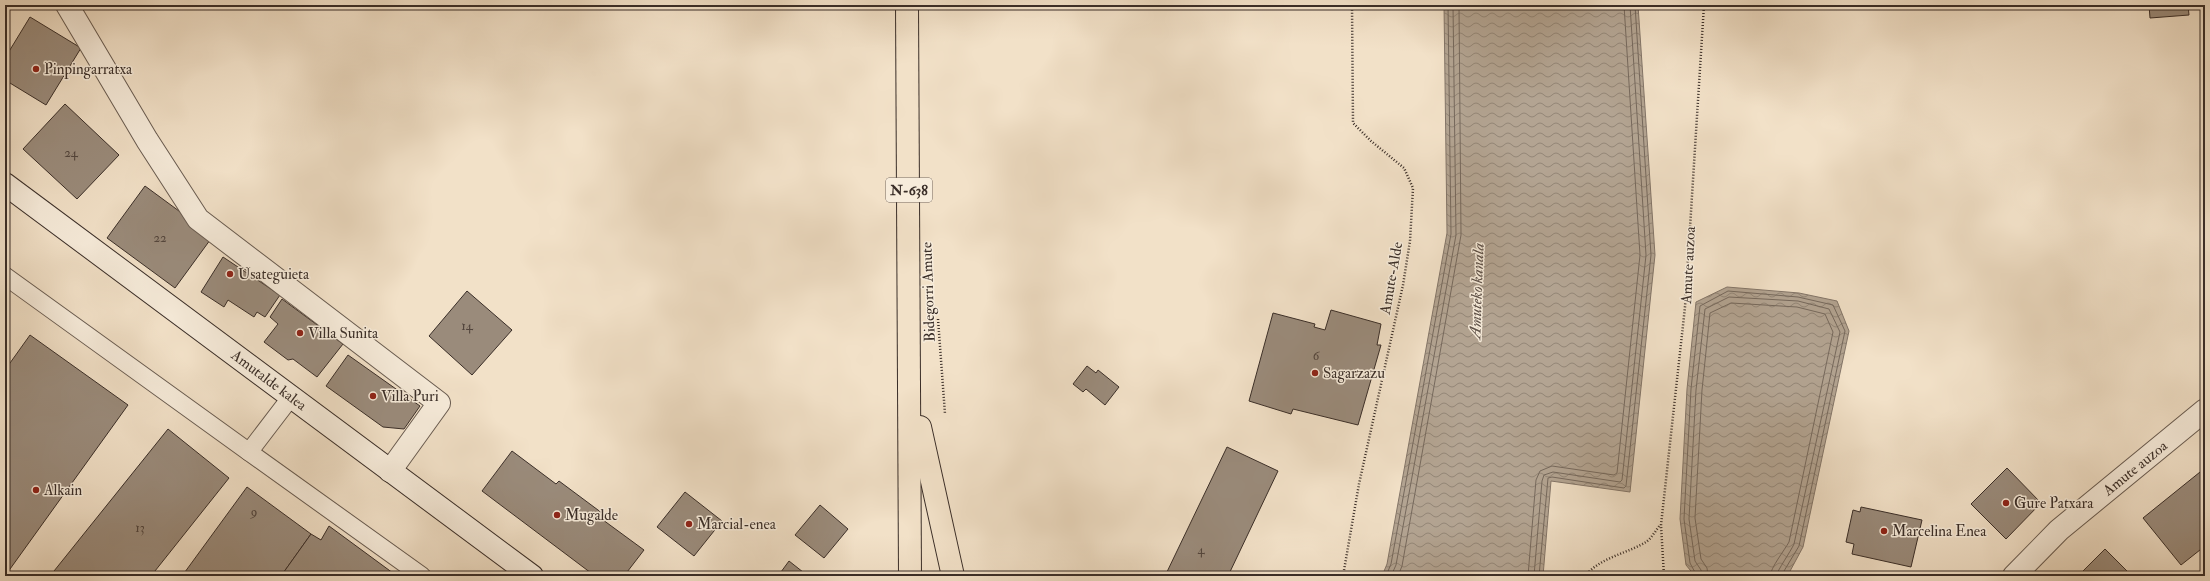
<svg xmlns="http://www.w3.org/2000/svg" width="2210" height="581" font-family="'IM FELL Double Pica',serif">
	<defs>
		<pattern id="water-waves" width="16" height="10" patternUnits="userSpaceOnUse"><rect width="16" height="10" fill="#b3a492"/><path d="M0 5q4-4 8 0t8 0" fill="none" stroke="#938677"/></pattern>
	</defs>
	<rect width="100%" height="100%" fill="#f2e1c8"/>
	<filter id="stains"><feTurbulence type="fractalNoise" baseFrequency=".005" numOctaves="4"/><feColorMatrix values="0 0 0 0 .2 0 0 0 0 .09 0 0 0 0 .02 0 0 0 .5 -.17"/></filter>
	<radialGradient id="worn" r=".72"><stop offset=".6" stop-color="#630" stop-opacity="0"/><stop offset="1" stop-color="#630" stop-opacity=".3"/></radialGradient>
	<g fill="url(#water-waves)" stroke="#837568">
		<path d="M1444,5H1638L1655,255L1630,492L1551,481L1543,576H1382L1387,564L1447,233Z"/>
		<path d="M1727,287L1799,293L1837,301L1849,331L1803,547L1789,573L1777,576H1695L1686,565L1680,519L1687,389L1696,302Z"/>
	</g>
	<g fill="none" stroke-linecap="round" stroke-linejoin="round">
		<g stroke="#76695d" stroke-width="1">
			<path d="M1386,576L1391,564L1451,234L1448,5"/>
			<path d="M1391,576L1396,565L1456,235L1453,5"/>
			<path d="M1398,576L1402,566L1461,235L1459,5"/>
			<path d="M1528,576L1536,480L1540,471L1552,466L1614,475L1617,473L1640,255L1624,5"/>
			<path d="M1534,576L1542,481L1544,475L1553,472L1620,482L1622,480L1646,255L1630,5"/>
			<path d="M1539,576L1548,478L1552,477L1624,488L1626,486L1651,255L1635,5"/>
			<path d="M1697,576L1690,563L1684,519L1691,389L1700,306L1728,291L1798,297L1833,305L1845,331L1799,546L1781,576"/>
			<path d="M1702,576L1701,570L1695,561L1689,519L1696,390L1705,309L1729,297L1798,301L1829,309L1840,332L1794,544C1791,551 1777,571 1776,576"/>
			<path d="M1708,576L1707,568L1701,559L1695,518L1702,390L1710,313L1731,303L1797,307L1825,314L1833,332L1789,542C1784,551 1771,567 1770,576"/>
		</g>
	</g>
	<g fill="#9a8b7b" stroke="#3a2e28">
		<path d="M2149,5H2188L2189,15L2150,18Z"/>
		<path d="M30,17L81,48L46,105L5,80V58Z"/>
		<path d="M65,104L119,155L77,199L23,149Z"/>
		<path d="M145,186L213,236L175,288L107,238Z"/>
		<path d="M223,257L280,295L265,317L257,312L254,317L228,300L224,307L201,292Z"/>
		<path d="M467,291L512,330L472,375L429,336Z"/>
		<path d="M282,299L343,344L317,377L293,359L288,360L264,342L278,324L270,317Z"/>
		<path d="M1331,310L1381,324L1377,345H1381L1358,425L1293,409L1291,414L1249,401L1273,313L1315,324L1314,327L1325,330Z"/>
		<path d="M30,335L128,405L5,576V370Z"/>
		<path d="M348,355L420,406L404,429L383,427L326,386Z"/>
		<path d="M1087,366L1096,373L1098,370L1119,387L1105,405L1086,389L1083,392L1073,384Z"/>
		<path d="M168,429L229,478L151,576H50Z"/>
		<path d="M1227,447L1278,471L1228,576H1165Z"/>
		<path d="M512,451L556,484L559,481L602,513L599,517L644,550L624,576H595L482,491Z"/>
		<path d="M2007,468L2041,503L2006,539L1971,504Z"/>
		<path d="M2205,468V546L2181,565L2143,518Z"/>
		<path d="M247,487L311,534L281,576H182Z"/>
		<path d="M685,492L722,521L694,556L657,527Z"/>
		<path d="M820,505L848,529L824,558L795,535Z"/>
		<path d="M1861,507L1922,520L1911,567L1852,554L1854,544L1846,542L1853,510L1860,512Z"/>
		<path d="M329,526L397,576H281L311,534L321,540Z"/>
		<path d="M2105,549L2132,576H2078Z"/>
		<path d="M789,561L808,576H778Z"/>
	</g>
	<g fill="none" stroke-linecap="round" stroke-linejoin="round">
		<defs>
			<g id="lane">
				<path d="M5,276L249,452L291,397"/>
				<path d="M249,452L422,576"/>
			</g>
			<g id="street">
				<path d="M67,5L147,140L198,219L439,403L390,471"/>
				<path d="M2014,576L2059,530L2205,410"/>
			</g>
			<path id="secondary" d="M5,184L532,576"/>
			<g id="primary">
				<path d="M907,5L910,576"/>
				<path d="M920,427L953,576"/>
			</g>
		</defs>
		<use href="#lane" stroke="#685b50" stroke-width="19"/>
		<use href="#street" stroke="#685b50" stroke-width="24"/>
		<use href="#secondary" stroke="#3a2e28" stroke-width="24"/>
		<use href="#primary" stroke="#3a2e28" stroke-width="24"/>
		<g stroke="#3a2e28" stroke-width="2.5" stroke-dasharray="1 2" stroke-linecap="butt">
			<path d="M938,319L945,414"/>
			<path d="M1343,576L1359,484L1403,285L1410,241L1413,188L1404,168L1371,141L1353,123L1352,5"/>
			<path d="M1585,576C1601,557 1626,554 1646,542C1651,539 1656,530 1660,525"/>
			<path d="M1664,576L1661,525L1685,307L1704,5"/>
		</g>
		<use href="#lane" stroke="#f7ecdb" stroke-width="17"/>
		<use href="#street" stroke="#f7ecdb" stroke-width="22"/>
		<use href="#secondary" stroke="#f7ecdb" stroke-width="22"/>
		<use href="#primary" stroke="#f2e1c8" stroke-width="22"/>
	</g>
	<g fill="#8f2418" stroke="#f7ecdb" stroke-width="1.5">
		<circle cx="36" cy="69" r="4"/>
		<circle cx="230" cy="274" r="4"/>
		<circle cx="300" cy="333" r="4"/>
		<circle cx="1315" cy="373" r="4"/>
		<circle cx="373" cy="396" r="4"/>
		<circle cx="36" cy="490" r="4"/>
		<circle cx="2006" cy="503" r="4"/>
		<circle cx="557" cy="515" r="4"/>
		<circle cx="689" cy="524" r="4"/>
		<circle cx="1884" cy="531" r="4"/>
	</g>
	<g text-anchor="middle" stroke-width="3" stroke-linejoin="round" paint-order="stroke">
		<g font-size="13" fill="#52453d">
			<text x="71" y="157">24</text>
			<text x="160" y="242">22</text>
			<text x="467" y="330">14</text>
			<text x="1316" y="360">6</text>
			<text x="254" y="516">9</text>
			<text x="140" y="532">13</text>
			<text x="1201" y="554">4</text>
		</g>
		<rect fill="#f7ecdb" stroke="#73675e" stroke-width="1" x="886" y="178" width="46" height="24" rx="3"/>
		<g font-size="14" font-weight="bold" fill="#3a2e28">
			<text x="909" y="195">N-638</text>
		</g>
		<g font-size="15" fill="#3a2e28" stroke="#f7ecdb" text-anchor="start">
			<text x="44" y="74">Pinpingarratxa</text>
			<text x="238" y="279">Usateguieta</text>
			<text x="308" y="338">Villa Sunita</text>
			<text x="1323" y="378">Sagarzazu</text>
			<text x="381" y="401">Villa Puri</text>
			<text x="44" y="495">Alkain</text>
			<text x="2014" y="508">Gure Patxara</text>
			<text x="565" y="520">Mugalde</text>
			<text x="697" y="529">Marcial-enea</text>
			<text x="1892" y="536">Marcelina Enea</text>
		</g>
		<g font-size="15" fill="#3a2e28" stroke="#f7ecdb">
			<text transform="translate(1688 265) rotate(-87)" y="5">Amute auzoa</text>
			<text transform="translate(1391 278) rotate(-80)" y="5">Amute-Alde</text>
			<text transform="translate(928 292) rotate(-92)" y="5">Bidegorri Amute</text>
			<text transform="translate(269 380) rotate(37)" y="5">Amutalde kalea</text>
			<text transform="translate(2135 468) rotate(-39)" y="5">Amute auzoa</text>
		</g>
		<g font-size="16" font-style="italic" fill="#5e5148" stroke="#f7ecdb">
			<text transform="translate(1476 291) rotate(-88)" y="6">Amuteko kanala</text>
		</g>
	</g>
	<rect width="2210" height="581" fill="none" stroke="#f2e1c8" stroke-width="20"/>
	<rect x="6" y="6" width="2198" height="569" fill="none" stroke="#3a2e28" stroke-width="2"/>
	<rect x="10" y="10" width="2190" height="561" fill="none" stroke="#3a2e28"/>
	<rect width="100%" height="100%" filter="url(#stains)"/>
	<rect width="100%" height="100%" fill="url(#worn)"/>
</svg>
